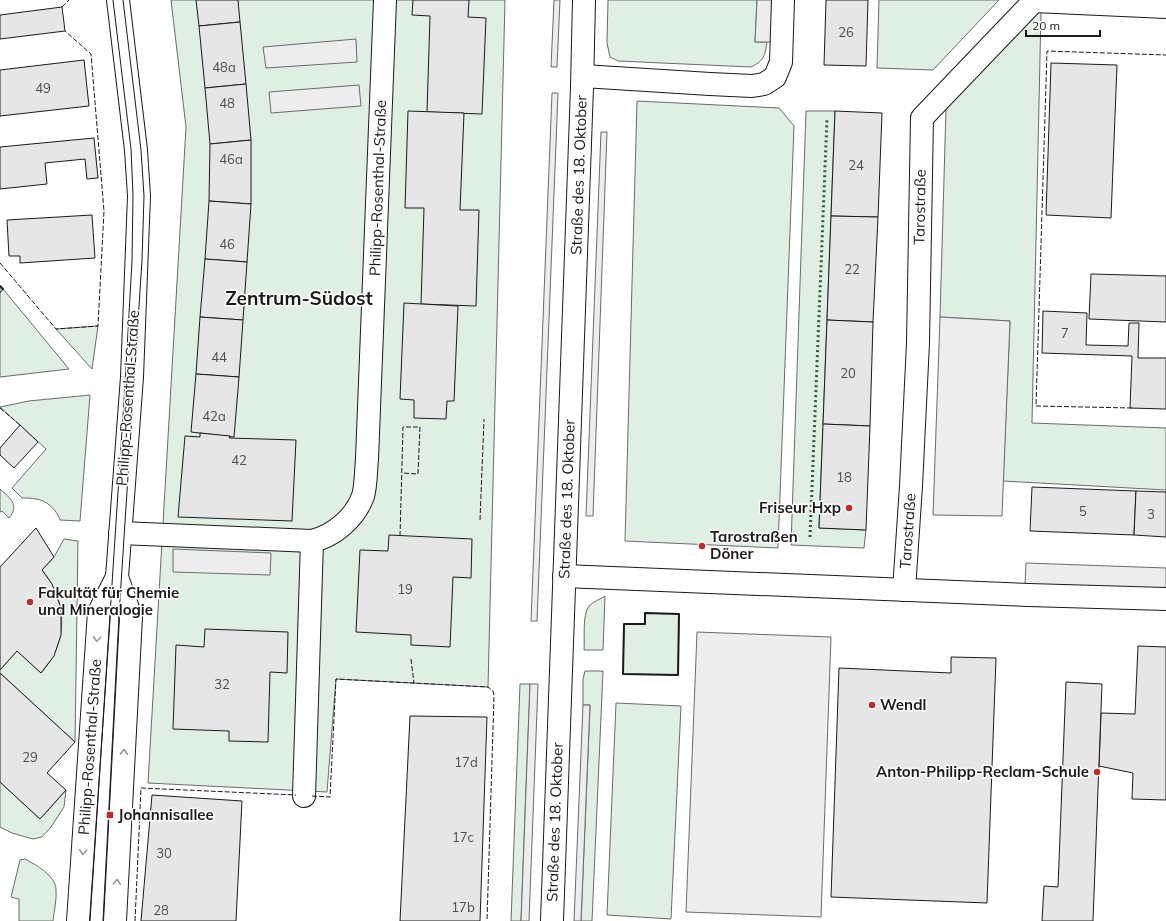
<svg xmlns="http://www.w3.org/2000/svg" width="1166" height="921" font-family="Mulish,sans-serif">
	<rect width="100%" height="100%" fill="#fff"/>
	<g fill="#e0efe3" stroke="#6a6a6a">
		<path d="M171,0H505L488,687L336,679L327,792L148,783L186,127Z"/>
		<path d="M608,0H757L755,42H767C765,56 764,61 751,67L618,61L610,57L607,43Z"/>
		<path d="M879,0H999L933,70L877,68Z"/>
		<path d="M1032,11L1041,12L1032,423L1166,428V490L1003,481L1010,321L940,317L946,109Z"/>
		<path d="M637,101L779,108L794,126L778,548L625,541Z"/>
		<path d="M806,111H835L819,528L866,530L864,548L791,545Z"/>
		<path d="M0,286L3,289L69,369L0,377Z"/>
		<path d="M98,326L92,369L56,329Z"/>
		<path d="M90,395L80,521L60,520C57,510 46,500 36,499C31,498 27,498 22,498L12,488L46,449L0,407L29,401Z"/>
		<path d="M0,489C10,498 20,505 9,518L2,511L0,512Z"/>
		<path d="M64,539L78,541L75,742L0,673V670L17,651L41,673C69,642 68,602 42,570L54,557Z"/>
		<path d="M605,596L603,650H584C585,639 582,615 589,606C593,602 600,599 605,596Z"/>
		<path d="M645,613L679,614L678,675L623,674L624,624H645Z"/>
		<path d="M585,671H603L592,921H581L590,705H583V679Z"/>
		<path d="M520,684H530L521,921H511Z"/>
		<path d="M616,703L681,706L671,919L607,915Z"/>
		<path d="M0,782L40,819L66,790L64,807L51,827L42,837L33,839L12,833L0,827Z"/>
		<path d="M25,859C36,865 55,875 56,889C57,899 54,911 53,921H19V899L11,897L20,860Z"/>
	</g>
	<g fill="#ededed" stroke="#6a6a6a">
		<path d="M554,0H560L557,67H551Z"/>
		<path d="M757,0H774L772,42H755Z"/>
		<path d="M356,39L357,62L266,68L263,47Z"/>
		<path d="M359,85L361,106L271,113L269,92Z"/>
		<path d="M552,93H558L537,621H531Z"/>
		<path d="M601,132H607L593,516H586Z"/>
		<path d="M940,317L1010,321L1002,516L933,515Z"/>
		<path d="M173,549L271,553L270,575L173,572Z"/>
		<path d="M1026,563L1166,568V589L1068,587L1025,584Z"/>
		<path d="M697,632L831,637L821,917L686,912Z"/>
		<path d="M530,684H538L529,921H521Z"/>
		<path d="M583,705H590L581,921H574Z"/>
	</g>
	<g fill="#e6e6e6" stroke="#1a1a1a">
		<path d="M196,0H238L240,22L199,26Z"/>
		<path d="M413,0H469L468,17L486,18L482,114L427,112L430,16L412,15Z"/>
		<path d="M826,0H868L866,66L824,65Z"/>
		<path d="M62,7L65,31L0,39V15Z"/>
		<path d="M240,22L246,84L205,88L199,26Z"/>
		<path d="M84,60L89,106L0,116V70Z"/>
		<path d="M1051,63L1117,65L1111,218L1046,215Z"/>
		<path d="M246,84L251,140L210,144L205,88Z"/>
		<path d="M408,111L464,113L460,210H479L476,306L421,304L424,208H405Z"/>
		<path d="M835,111L882,113L878,217L831,216Z"/>
		<path d="M94,138L98,178L87,179L85,159L45,163L47,184L0,189V147Z"/>
		<path d="M251,140V204L209,201L210,144Z"/>
		<path d="M209,201L251,204L247,262L205,259Z"/>
		<path d="M92,215L95,258L20,263V256H9L7,220Z"/>
		<path d="M831,216L878,217L873,322L827,320Z"/>
		<path d="M205,259L247,262L243,320L200,317Z"/>
		<path d="M1091,274L1166,276V322L1089,319Z"/>
		<path d="M404,303L458,306L454,401H447L446,419L414,418V400L400,399Z"/>
		<path d="M1043,311L1087,313L1086,345L1128,346L1129,323H1139L1138,358H1166V409L1130,408L1132,356L1042,353Z"/>
		<path d="M200,317L243,320L239,377L196,374Z"/>
		<path d="M827,320L873,322L870,426L823,424Z"/>
		<path d="M196,374L239,377L234,437L191,432Z"/>
		<path d="M823,424L870,426L866,530L819,528Z"/>
		<path d="M20,425L38,442L14,468L0,455V448Z"/>
		<path d="M200,433L230,436L229,438L296,440L292,521L178,517L185,436L200,437Z"/>
		<path d="M1032,487L1136,491L1134,535L1030,531Z"/>
		<path d="M1136,491L1166,492V537L1134,535Z"/>
		<path d="M36,528L54,557L42,570L52,584L61,608V635L54,656L41,673L17,651L0,670V567Z"/>
		<path d="M389,535L472,539L471,578L453,577L450,647L411,645V635L356,632L360,550L388,551Z"/>
		<path d="M205,629L288,632L287,673L270,672L268,742L229,741V731L173,729L176,645L204,647Z"/>
		<path d="M1138,646L1166,647V800L1132,799L1133,773L1099,766L1101,713L1135,714Z"/>
		<path d="M951,657L996,658L987,903L831,897L839,668L951,673Z"/>
		<path d="M0,673L75,742L47,773L66,790L40,819L0,782Z"/>
		<path d="M1066,682L1102,684L1093,921H1042L1044,886L1058,887Z"/>
		<path d="M410,716L487,717L480,921H400Z"/>
		<path d="M152,795L242,801L236,921H141Z"/>
	</g>
	<g fill="none" stroke-linecap="round" stroke-linejoin="round">
		<defs>
			<g id="street">
				<path d="M583,76L710,84L752,86L764,84L775,77L781,62L783,0"/>
				<path d="M120,533L312,541C334,536 355,518 363,496C366,487 366,468 367,459L385,0"/>
				<path d="M564,576L1029,595L1166,599"/>
				<path d="M904,590L911,486L918,343L922,118L1034,1L1166,7"/>
				<path d="M304,796L312,541"/>
				<path d="M78,921L99,612L117,577"/>
				<path d="M115,921L131,617L117,577L132,377L139,196L136,150L118,0"/>
			</g>
			<path id="secondary" d="M552,921L582,87L584,0"/>
		</defs>
		<use href="#street" stroke="#1a1a1a" stroke-width="24"/>
		<use href="#secondary" stroke="#1a1a1a" stroke-width="24"/>
		<use href="#street" stroke="#fff" stroke-width="22"/>
		<use href="#secondary" stroke="#fff" stroke-width="22"/>
		<g stroke="#1a1a1a" stroke-width="1">
			<path d="M90,921L125,385L132,261L133,195L131,149L113,0"/>
			<path d="M103,921L119,615L142,260L144,196L141,150L123,0"/>
		</g>
		<path stroke="#2b5a34" stroke-width="3" stroke-dasharray="2 3" stroke-linecap="butt" d="M810,537L827,119"/>
		<g stroke="#1a1a1a" stroke-width="1" stroke-dasharray="5 2" stroke-linecap="butt">
			<path d="M62,7L69,0"/>
			<path d="M0,263L56,329L98,326L104,211L91,54L65,31"/>
			<path d="M0,293L3,289"/>
			<path d="M0,408L20,425"/>
			<path d="M1132,408L1036,406L1047,51L1166,55"/>
			<path d="M480,520L484,419"/>
			<path d="M400,536L403,427H420L418,474L402,473"/>
			<path d="M411,659L414,683"/>
			<path d="M312,796L330,797L336,679L488,687L493,691L494,696L487,921"/>
			<path d="M135,921L141,788L296,795"/>
		</g>
		<g stroke="#1a1a1a" stroke-width="2">
			<path d="M0,286L3,289"/>
			<path d="M645,613L679,614L678,675L623,674L624,624H645Z"/>
		</g>
	</g>
	<defs><path id="oneway-chevron" d="M-2-3.5L2.5 0L-2 3.5" fill="none" stroke-width="1.6" stroke-linecap="round" stroke-linejoin="round"/></defs>
	<g stroke="#989898">
		<use href="#oneway-chevron" transform="translate(97 639) rotate(94)"/>
		<use href="#oneway-chevron" transform="translate(124 752) rotate(-87)"/>
		<use href="#oneway-chevron" transform="translate(83 852) rotate(94)"/>
		<use href="#oneway-chevron" transform="translate(117 882) rotate(-87)"/>
	</g>
	<g fill="#c62828" stroke="#fff" stroke-width="1.5">
		<circle cx="849" cy="508" r="4"/>
		<circle cx="702" cy="546" r="4"/>
		<circle cx="30" cy="602" r="4"/>
		<circle cx="872" cy="705" r="4"/>
		<circle cx="1097" cy="772" r="4"/>
		<rect x="106" y="811" width="8" height="8" rx="2"/>
	</g>
	<g text-anchor="middle" stroke-width="3" stroke-linejoin="round" paint-order="stroke">
		<g font-size="13" fill="#4d4d4d">
			<text x="846" y="37">26</text>
			<text x="224" y="72">48a</text>
			<text x="43" y="93">49</text>
			<text x="227" y="108">48</text>
			<text x="231" y="164">46a</text>
			<text x="856" y="170">24</text>
			<text x="227" y="249">46</text>
			<text x="852" y="274">22</text>
			<text x="1065" y="338">7</text>
			<text x="219" y="362">44</text>
			<text x="848" y="378">20</text>
			<text x="214" y="421">42a</text>
			<text x="239" y="465">42</text>
			<text x="844" y="482">18</text>
			<text x="1083" y="516">5</text>
			<text x="1151" y="519">3</text>
			<text x="405" y="594">19</text>
			<text x="222" y="689">32</text>
			<text x="30" y="762">29</text>
			<text x="466" y="767">17d</text>
			<text x="463" y="842">17c</text>
			<text x="164" y="858">30</text>
			<text x="463" y="912">17b</text>
			<text x="161" y="915">28</text>
		</g>
		<g font-size="15" fill="#1a1a1a" stroke="#fff">
			<text transform="translate(579 175) rotate(-88)" y="5">Straße des 18. Oktober</text>
			<text transform="translate(378 188) rotate(-88)" y="5">Philipp-Rosenthal-Straße</text>
			<text transform="translate(920 207) rotate(-89)" y="5">Tarostraße</text>
			<text transform="translate(128 398) rotate(-86)" y="5">Philipp-Rosenthal-Straße</text>
			<text transform="translate(567 499) rotate(-88)" y="5">Straße des 18. Oktober</text>
			<text transform="translate(908 531) rotate(-86)" y="5">Tarostraße</text>
			<text transform="translate(90 747) rotate(-86)" y="5">Philipp-Rosenthal-Straße</text>
			<text transform="translate(555 822) rotate(-88)" y="5">Straße des 18. Oktober</text>
		</g>
		<g font-size="15" font-weight="bold" fill="#1a1a1a" stroke="#fff" text-anchor="start">
			<text x="841" y="513" text-anchor="end">Friseur Hxp</text>
			<text x="710" y="542">Tarostraßen<tspan x="710" dy="17">Döner</tspan></text>
			<text x="38" y="598">Fakultät für Chemie<tspan x="38" dy="17">und Mineralogie</tspan></text>
			<text x="880" y="710">Wendl</text>
			<text x="1089" y="777" text-anchor="end">Anton-Philipp-Reclam-Schule</text>
			<text x="118" y="820">Johannisallee</text>
		</g>
		<g font-size="19" font-weight="bold" fill="#1a1a1a" stroke="#fff">
			<text x="299" y="305">Zentrum-Südost</text>
		</g>
	</g>
	<path d="M1026 30v6h74v-6" fill="none" stroke="#1a1a1a" stroke-width="2"/>
	<text x="1032" y="30" font-size="12" fill="#1a1a1a" stroke="#ffffff" stroke-width="3" paint-order="stroke">20 m</text>
</svg>
